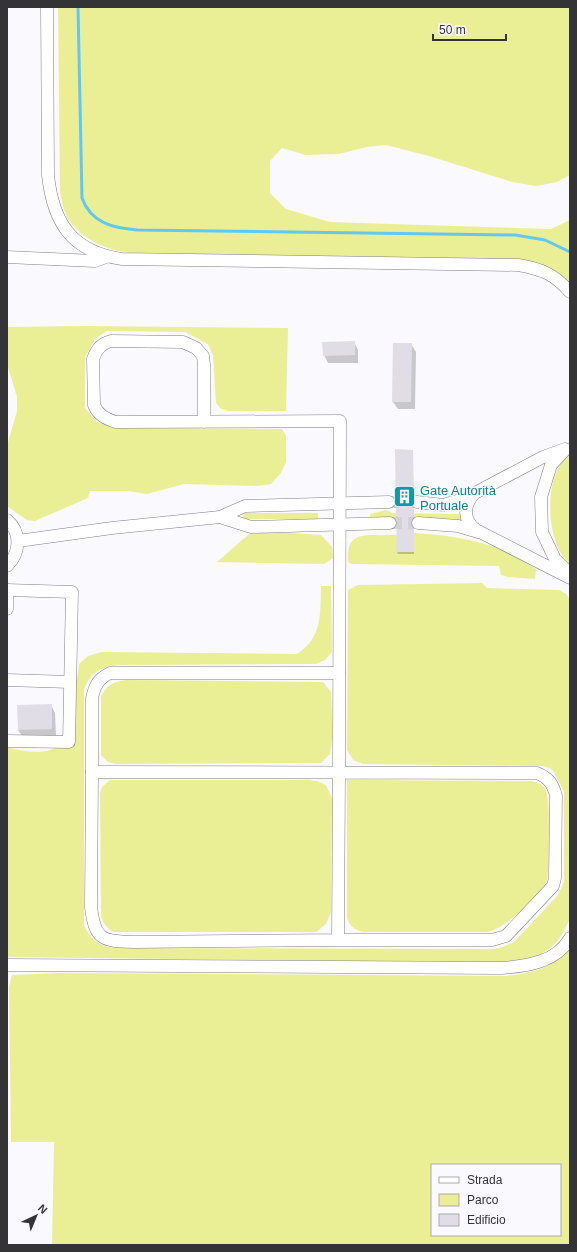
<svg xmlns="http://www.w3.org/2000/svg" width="577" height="1252" font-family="Helvetica,sans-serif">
	<rect width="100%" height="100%" fill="#faf9fe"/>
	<g fill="#eaef95" fill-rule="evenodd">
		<path d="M58,7H570V175L557,182L536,186L512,182L429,156L386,145L367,147L339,154L306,155L282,148L270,161V193L286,209L330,222L551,229L570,220V285L556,273L382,257L130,253C107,250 83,240 69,220C64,212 62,202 60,193Z"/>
		<path d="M85,326L288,328L286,411H229L221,409L216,403L213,356L208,344L185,332L107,331L95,339L85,357V408L97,422L113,428L282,429L286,436V462L281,473L271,484L256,486L184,484L147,494L127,491H90L88,498L35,521L27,520L7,506V446L17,411V397L7,364V327Z"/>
		<path d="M570,455V564C547,545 544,487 561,464C564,460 567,458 570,455Z"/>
		<path d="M386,510L393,513L461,514L463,518L461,520L370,518V514Z"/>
		<path d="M244,513H318V519H243Z"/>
		<path d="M276,532L321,535L332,547L333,558L324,564L217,562L249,534Z"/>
		<path d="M414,533C443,535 472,538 500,549C512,554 524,562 536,569L535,579L508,577L501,575L499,566L351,564L348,562C346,530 366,536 388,535C397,535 405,534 414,533Z"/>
		<path d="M482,583L487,588L559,590L566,594L570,600V918C556,953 539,958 504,963L7,957V747C29,753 50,756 68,740L74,683L77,679L79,664L88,656L102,652L297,654C323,637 320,614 321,586H331L332,652L325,660L316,664L118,665C100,667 90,673 84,690V925C90,939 99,946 114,948L492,949L500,948L514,942L558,895L564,882V792L554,772L550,768L542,766L363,764L353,760L347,750L348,590L358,585Z"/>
		<path d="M126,680L323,682L331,692L333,734L330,754L321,763L116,764L108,762L101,755V696C108,684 113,682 126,680Z"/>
		<path d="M110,780H308L317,781L326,785L332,798L331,912L326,924L316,932H114C107,929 104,924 101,917L100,793L102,787Z"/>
		<path d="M347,780L531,781C536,782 542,784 545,788C551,796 549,867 547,881C537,897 506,929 487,932H363C355,930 349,926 347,918Z"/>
		<path d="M570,947V1245H52L54,1142H11L9,987L12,975L60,973L506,976C531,973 555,968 570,947ZM432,1165H560V1235H432Z"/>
	</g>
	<g fill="#0003">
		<path d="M354,342L358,350V363H328L324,355Z"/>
		<path d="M411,344L416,352L415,409H398L393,402Z"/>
		<path d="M412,451L414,498L410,505L414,512V520L411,526L414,532V554H398L397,552Z"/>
		<path d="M51,705L55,713L56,737H23L18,730Z"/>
	</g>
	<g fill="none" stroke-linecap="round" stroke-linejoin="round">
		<path stroke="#61c7f4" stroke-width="3" d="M78,7L82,198C91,223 113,228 137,230L515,235L545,240L570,252"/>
	</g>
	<g fill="#e1dde6">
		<path d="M355,341V355L323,356L322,342Z"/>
		<path d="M393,343H412L411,402H392Z"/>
		<path d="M395,449L413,450L414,495L410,502L414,509V517L411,523L414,529V552H396L397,523L396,519Z"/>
		<path d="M52,704V729L18,730L17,705Z"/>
	</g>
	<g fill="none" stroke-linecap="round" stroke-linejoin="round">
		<g stroke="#d2d2d6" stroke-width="12" stroke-dasharray="12 6" stroke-linecap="butt">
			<path d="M389,502H417"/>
			<path d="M390,523H418"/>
		</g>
		<defs>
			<g id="minor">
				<path d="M47,7L48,175C53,223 72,252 122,259L518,265C542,269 554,274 570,292"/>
				<path d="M7,257L95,261L106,257"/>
				<path d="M204,422V365L203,356L196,348L183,342L111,341C102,343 96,350 93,359L94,405C98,415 106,419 116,422L340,421L339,765V774L338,940H492L506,936L553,886L555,878L556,796C553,784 549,778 537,773L92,772L91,907C95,940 102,941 133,942L338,940"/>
				<path d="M565,449L543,457L475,493C463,505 463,520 476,530L570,578"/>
				<path d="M564,451L551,465L541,497L542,532L555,559L569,573"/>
				<path d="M417,502L443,505L471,497"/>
				<path d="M220,517L251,527L390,523"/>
				<path d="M7,520C22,533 20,553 7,566"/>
				<path d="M418,523L458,526L478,532"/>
				<path d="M18,541L112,528L220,517L245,506L389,502"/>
				<path d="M7,590L72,592L69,742L7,741"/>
				<path d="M7,609V590"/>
				<path d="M7,680L70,682"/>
				<path d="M92,772V698C95,685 98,679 110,673H339"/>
				<path d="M7,965L502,968C527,966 557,962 570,938"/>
			</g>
		</defs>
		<use href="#minor" stroke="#7f7e86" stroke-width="13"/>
		<use href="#minor" stroke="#fff" stroke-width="12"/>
	</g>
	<defs>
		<symbol id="building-square" viewBox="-11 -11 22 22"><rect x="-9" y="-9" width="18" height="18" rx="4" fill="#0f9aa8" stroke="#faf9fe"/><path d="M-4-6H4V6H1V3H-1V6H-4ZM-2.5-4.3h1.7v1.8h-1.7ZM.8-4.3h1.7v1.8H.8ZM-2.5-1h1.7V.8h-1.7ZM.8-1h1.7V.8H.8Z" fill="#fff"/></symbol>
	</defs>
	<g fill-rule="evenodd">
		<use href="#building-square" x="392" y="484" width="25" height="25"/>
	</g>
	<g text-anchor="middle" stroke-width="3" stroke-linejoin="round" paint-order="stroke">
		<g font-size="13" fill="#0d838f" stroke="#faf9fe" text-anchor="start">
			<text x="420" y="495">Gate Autorità<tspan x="420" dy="15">Portuale</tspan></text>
		</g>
	</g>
	<rect width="577" height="1252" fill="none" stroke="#343437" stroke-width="16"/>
	<rect x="431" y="1164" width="130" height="72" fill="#faf9fe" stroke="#abaaae"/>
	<rect x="439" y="1177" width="20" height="6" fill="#ffffff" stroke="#abaaae"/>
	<text x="467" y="1184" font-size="12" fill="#343437">Strada</text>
	<rect x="439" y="1194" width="20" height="12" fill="#eaef95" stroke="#abaaae"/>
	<text x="467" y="1204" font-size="12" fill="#343437">Parco</text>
	<rect x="439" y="1214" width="20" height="12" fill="#e1dde6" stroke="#abaaae"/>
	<text x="467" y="1224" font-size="12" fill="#343437">Edificio</text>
	<g transform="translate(36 1216) rotate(44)" stroke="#faf9fe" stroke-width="3" paint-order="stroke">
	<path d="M0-3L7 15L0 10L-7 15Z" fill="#343437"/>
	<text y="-6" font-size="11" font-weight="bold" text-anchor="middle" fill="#343437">N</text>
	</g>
	<path d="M433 34v6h73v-6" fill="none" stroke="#343437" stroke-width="2"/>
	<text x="439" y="34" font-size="12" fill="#343437" stroke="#faf9fe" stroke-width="3" paint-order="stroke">50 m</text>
</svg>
